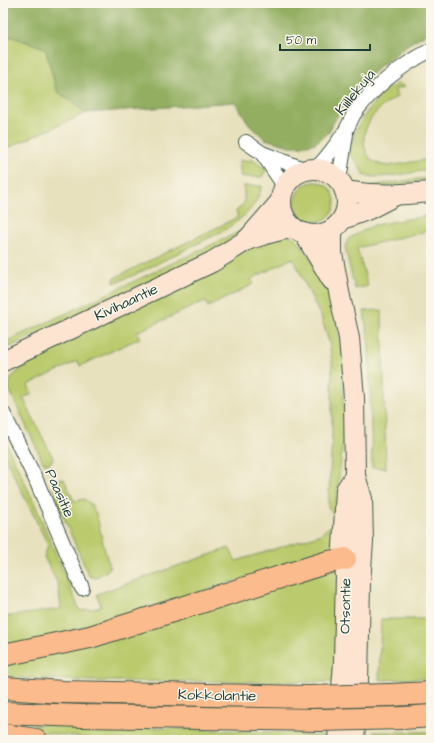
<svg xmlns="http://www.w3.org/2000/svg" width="434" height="743" font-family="'Architects Daughter',sans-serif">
	<rect width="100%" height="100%" fill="#fbf7ec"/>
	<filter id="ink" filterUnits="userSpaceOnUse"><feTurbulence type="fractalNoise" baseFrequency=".025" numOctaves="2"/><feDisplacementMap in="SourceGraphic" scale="8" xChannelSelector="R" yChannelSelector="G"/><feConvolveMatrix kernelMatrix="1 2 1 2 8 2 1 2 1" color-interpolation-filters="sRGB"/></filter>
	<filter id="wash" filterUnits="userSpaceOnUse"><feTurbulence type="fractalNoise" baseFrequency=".012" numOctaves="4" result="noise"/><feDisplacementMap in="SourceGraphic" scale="16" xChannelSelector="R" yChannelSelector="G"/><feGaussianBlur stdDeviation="0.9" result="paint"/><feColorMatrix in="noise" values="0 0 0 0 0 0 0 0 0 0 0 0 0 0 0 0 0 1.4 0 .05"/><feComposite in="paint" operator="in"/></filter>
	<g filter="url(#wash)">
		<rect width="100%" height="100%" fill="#e8e1be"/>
		<g fill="#baca6c" stroke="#6c8450">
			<path d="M3,34L45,48L57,91L86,113L3,150Z"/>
			<path d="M398,83L405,87L395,89L397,97C386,103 375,111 369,122C362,134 362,152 373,161C377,164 383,165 388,166L431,159V169C410,173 386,179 365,176L355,160L347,153C357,123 367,109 389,86L391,88Z"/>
			<path d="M253,160L266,170L262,177H241L239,161Z"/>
			<path d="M431,177V180L372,189L370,186Z"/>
			<circle cx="315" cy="202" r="20"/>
			<path d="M244,186H262C256,208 244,217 225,230L132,276L114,283V278L238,217L236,211L244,203Z"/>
			<path d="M431,215V230L357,248L368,286L355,289L345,248L348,239L374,225Z"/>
			<path d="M243,230L223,246L3,350V343Z"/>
			<path d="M286,234L296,238L323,276L333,305L344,362L343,442L337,494L334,545L326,554L14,648L3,649V617L61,609L58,584L44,557L48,545L3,453V437L34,502L80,611L101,607L97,594L229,548L236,561L319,535L333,524V514L328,507L332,442V363L329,342L321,317L293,258L251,279L254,284L208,307L205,301L137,332L140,338L80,366L78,361L28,385L32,394L23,398L53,458L51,462L47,464L43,462L9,389L11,378L17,372L40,356L109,317L276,236Z"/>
			<path d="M382,310L386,468H372L369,345L364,311Z"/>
			<path d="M61,479H64L74,501L84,499L91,504L97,516L103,544L110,568L105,572L95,578L89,576L62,514L53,487L55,483Z"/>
			<path d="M338,568L334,682L91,681L3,677V665Z"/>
			<path d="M381,619H431V678L379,680Z"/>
			<path d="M47,724L298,733L302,735L333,736L332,740H101L3,727Z"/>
			<path d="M374,732H431V740H373Z"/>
		</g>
		<path fill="#93ae60" stroke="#59764a" d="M3,3H431V31L407,45L379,67L357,88L342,107L328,133L315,143L303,146H290L265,139L249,124L235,102L86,113L57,91L45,48L3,34Z"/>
	</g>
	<g filter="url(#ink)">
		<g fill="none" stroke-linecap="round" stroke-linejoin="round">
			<defs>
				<g id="minor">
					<path d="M246,142L262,153L306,170"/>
					<path d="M262,153L285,187"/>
					<path d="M316,169C327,157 337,144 346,130C349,125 351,119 354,114C375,85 400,66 431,50"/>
					<path d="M339,181L346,134"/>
					<path d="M3,413L36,480L82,588"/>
				</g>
				<g id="secondary">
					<circle cx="314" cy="202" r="33"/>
					<path d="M345,191C376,196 400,195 431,192"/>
					<path d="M343,219L369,209L394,196"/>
					<path d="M332,230V253L339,292L349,338L354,398L355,476L362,499L363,542L360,583L358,682L354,740"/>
					<path d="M304,233L332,280"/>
					<path d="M247,240L281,201"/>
					<path d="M3,361L212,262L247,240L269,233L292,227"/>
					<path d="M338,740L344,662L346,576L343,548L346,490L355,476"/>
				</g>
				<g id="trunk">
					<path d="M3,655L90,637L328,562L345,559"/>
					<path d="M3,688L63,692L309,697"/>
					<path d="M390,695L431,693"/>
					<path d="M3,713L82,716L320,720"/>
					<path d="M403,718L431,716"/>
					<path d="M3,735L36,740"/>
				</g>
			</defs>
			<use href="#minor" stroke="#3d5649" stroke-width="16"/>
			<use href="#secondary" stroke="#3d5649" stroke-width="22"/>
			<use href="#trunk" stroke="#3d5649" stroke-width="24"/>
			<use href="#minor" stroke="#fff" stroke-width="14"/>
			<use href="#secondary" stroke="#fde4d1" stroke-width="20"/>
			<use href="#trunk" stroke="#fbbb8c" stroke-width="22"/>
			<defs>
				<g id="trunk-bridge">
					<path d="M309,697L390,695"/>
					<path d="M320,720L403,718"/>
				</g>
			</defs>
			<use href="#trunk-bridge" stroke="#3d5649" stroke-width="24" stroke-linecap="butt"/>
			<use href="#trunk-bridge" stroke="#fbbb8c" stroke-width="22"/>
		</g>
	</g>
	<g text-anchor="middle" stroke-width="3" stroke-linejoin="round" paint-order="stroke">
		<g font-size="15" fill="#1f3d34" stroke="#fbf7ec">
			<text transform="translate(355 92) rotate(-51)" y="5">Kiillekuja</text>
			<text transform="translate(126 302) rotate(-25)" y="5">Kivihaantie</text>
			<text transform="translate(60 493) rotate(66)" y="5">Paasitie</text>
			<text transform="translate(345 606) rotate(-89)" y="5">Otsontie</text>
			<text transform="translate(217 695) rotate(1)" y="5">Kokkolantie</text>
		</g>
	</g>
	<rect width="434" height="743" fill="none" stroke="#fbf7ec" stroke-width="16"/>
	<path d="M280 44v6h90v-6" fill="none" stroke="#1f3d34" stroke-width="2"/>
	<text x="286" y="44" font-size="12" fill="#1f3d34" stroke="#fbf7ec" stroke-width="3" paint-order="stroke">50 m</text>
</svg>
